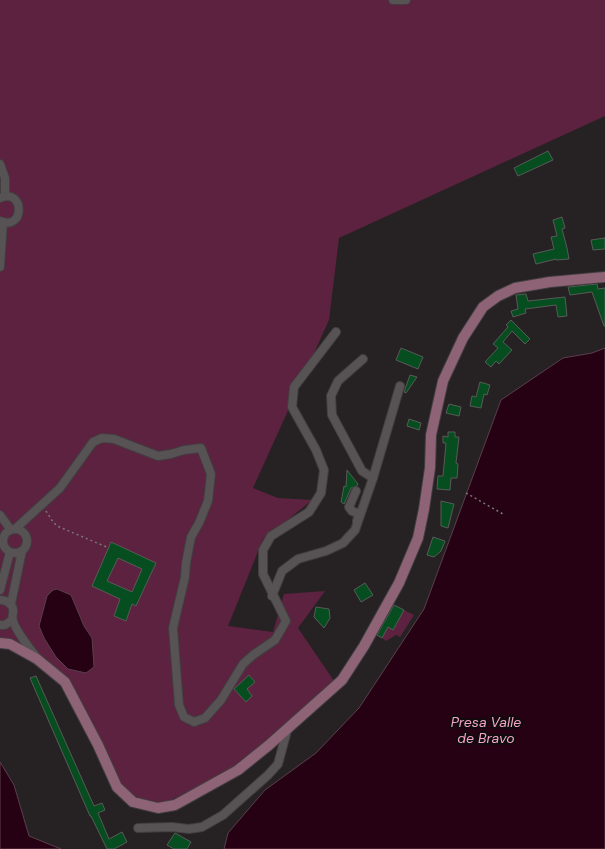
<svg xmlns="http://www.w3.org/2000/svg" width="605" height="849" font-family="'DM Sans',sans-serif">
	<rect width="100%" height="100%" fill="#262223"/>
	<g fill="#5c223f">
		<path d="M0,0H605V116L339,238L329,320L253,488L278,498L312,500L273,532L263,539L228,626L273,632L284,594L325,591L298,628L334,681L235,768L161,805L136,798L122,786L67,680L0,639Z"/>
		<path d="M404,610L414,615L400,637L396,635L386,641L382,638L388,627L393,630Z"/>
	</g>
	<g fill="#260013" stroke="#5a3f4c">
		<path d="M605,348V849H224L228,833L265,790L316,753L359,708L424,609L501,400L563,358L592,353Z"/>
		<path d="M57,589L71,595L84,626L92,638L94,667L86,673L68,669L56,657L44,638L39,626L47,596L53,590Z"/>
		<path d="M0,762L14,785L29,836L61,849H0Z"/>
	</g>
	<g fill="#064d20" stroke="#575b58" fill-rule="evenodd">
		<path d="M548,151L553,160L518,176L514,168Z"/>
		<path d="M562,217L565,228L562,229L567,248L569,259L556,260V259L536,264L533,254L554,249L551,237L557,236L553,220Z"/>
		<path d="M605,238V249L593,250L591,240Z"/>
		<path d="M597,284L598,289L605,288V326H604L592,292L570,295L568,287Z"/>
		<path d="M526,294L528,301L565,297L567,316L558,317L556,305L525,309L526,313L513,317L511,311L518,309L516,295Z"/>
		<path d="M511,320L530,339L525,344L512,331L503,342L512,350L499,364L496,361L491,367L485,362L498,348L493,344L508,327L506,325Z"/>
		<path d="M401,348L423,357L418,369L396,360Z"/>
		<path d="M410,375L417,377L406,393L404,392Z"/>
		<path d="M480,382L490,385L487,395L484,394L481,408L470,406L472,396L476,397Z"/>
		<path d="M449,404L461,407L459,416L446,413Z"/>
		<path d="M409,419L421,423L419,430L407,426Z"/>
		<path d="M448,432H455V437H459L456,463L458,464L457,478H451L450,490L437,489L438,476H443L446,443H443V436L448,437Z"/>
		<path d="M347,470L358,484L357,486L351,488L344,504L341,502L344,486L346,487Z"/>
		<path d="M441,501L454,504L448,528L441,526Z"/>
		<path d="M433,537L445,541L441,551L434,557L427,555Z"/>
		<path d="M111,542L156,563L136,606L132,604L126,621L114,616L120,599L92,586ZM118,558L142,569L132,592L107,581Z"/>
		<path d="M365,583L373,595L361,602L354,590Z"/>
		<path d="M394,605L404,610L393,630L388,627L382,638L377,635Z"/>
		<path d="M316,607L329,609L330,618L324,628L314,617Z"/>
		<path d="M249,675L255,682L247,689L252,696L246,702L234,689Z"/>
		<path d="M36,676L94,806L102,803L105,810L98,813L109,839L122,832L127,842L114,849H107L91,816H90L30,678Z"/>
		<path d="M175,833L191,842L187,849H174L167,845Z"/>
	</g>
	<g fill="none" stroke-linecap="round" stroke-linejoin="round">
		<defs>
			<g id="minor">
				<path d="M393,0H406"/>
				<path d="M0,164L5,178V196"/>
				<path d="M0,198C25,187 25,232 0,221"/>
				<path d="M0,267L3,222"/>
				<path d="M363,359L338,381L331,396L332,415L362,471L373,478"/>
				<path d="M356,491L349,507L352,511L359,514L357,521"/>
				<path d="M0,515L11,530"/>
				<circle cx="15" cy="541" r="12"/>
				<path d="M15,529L60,488L93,442L102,438L114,439L158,456L171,454L184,450L201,448L211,474L208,501L199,523L191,537L186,563L185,577L173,628L179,705L184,717L194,722L205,718L221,700L243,664L253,655L275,640L286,621L263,574V550L271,536L309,512L321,493L324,470L316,450L292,407L294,387L336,332"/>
				<path d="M0,590L10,552"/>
				<path d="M272,596L282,571L298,559L326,551L343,543L355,530L373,478L400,386"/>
				<path d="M0,600C4,600 8,601 11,605C16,610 11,614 13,620C14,629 31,650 37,658"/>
				<path d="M11,604L22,551"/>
				<path d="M0,625H5L12,620"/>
				<path d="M138,828L172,827L189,829L202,827L223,815L268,775L278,764L288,727"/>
			</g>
			<path id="major" d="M0,643L10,644L37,659L65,682L98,745L117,787L133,802L158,808L175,805L238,770L269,745L342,680L364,646L399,583L418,538L424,509L430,468L431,435L443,381L463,338L483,307L498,296L515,288L550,282L605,277"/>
		</defs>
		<use href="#minor" stroke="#423e40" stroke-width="10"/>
		<use href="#major" stroke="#423e40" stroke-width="12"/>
		<g stroke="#7a7677" stroke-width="1.5" stroke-dasharray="2 3" stroke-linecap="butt">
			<path d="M466,493L503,514"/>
			<path d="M46,511L53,522L57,526L109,548"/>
		</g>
		<use href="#minor" stroke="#575254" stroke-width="8"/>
		<use href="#major" stroke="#8e6376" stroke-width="10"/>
	</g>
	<g text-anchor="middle" stroke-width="4" stroke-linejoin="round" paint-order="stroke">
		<g font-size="14" font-style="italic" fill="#f4a4c6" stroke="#0e0c0c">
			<text x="486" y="727">Presa Valle<tspan x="486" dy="16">de Bravo</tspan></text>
		</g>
	</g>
</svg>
